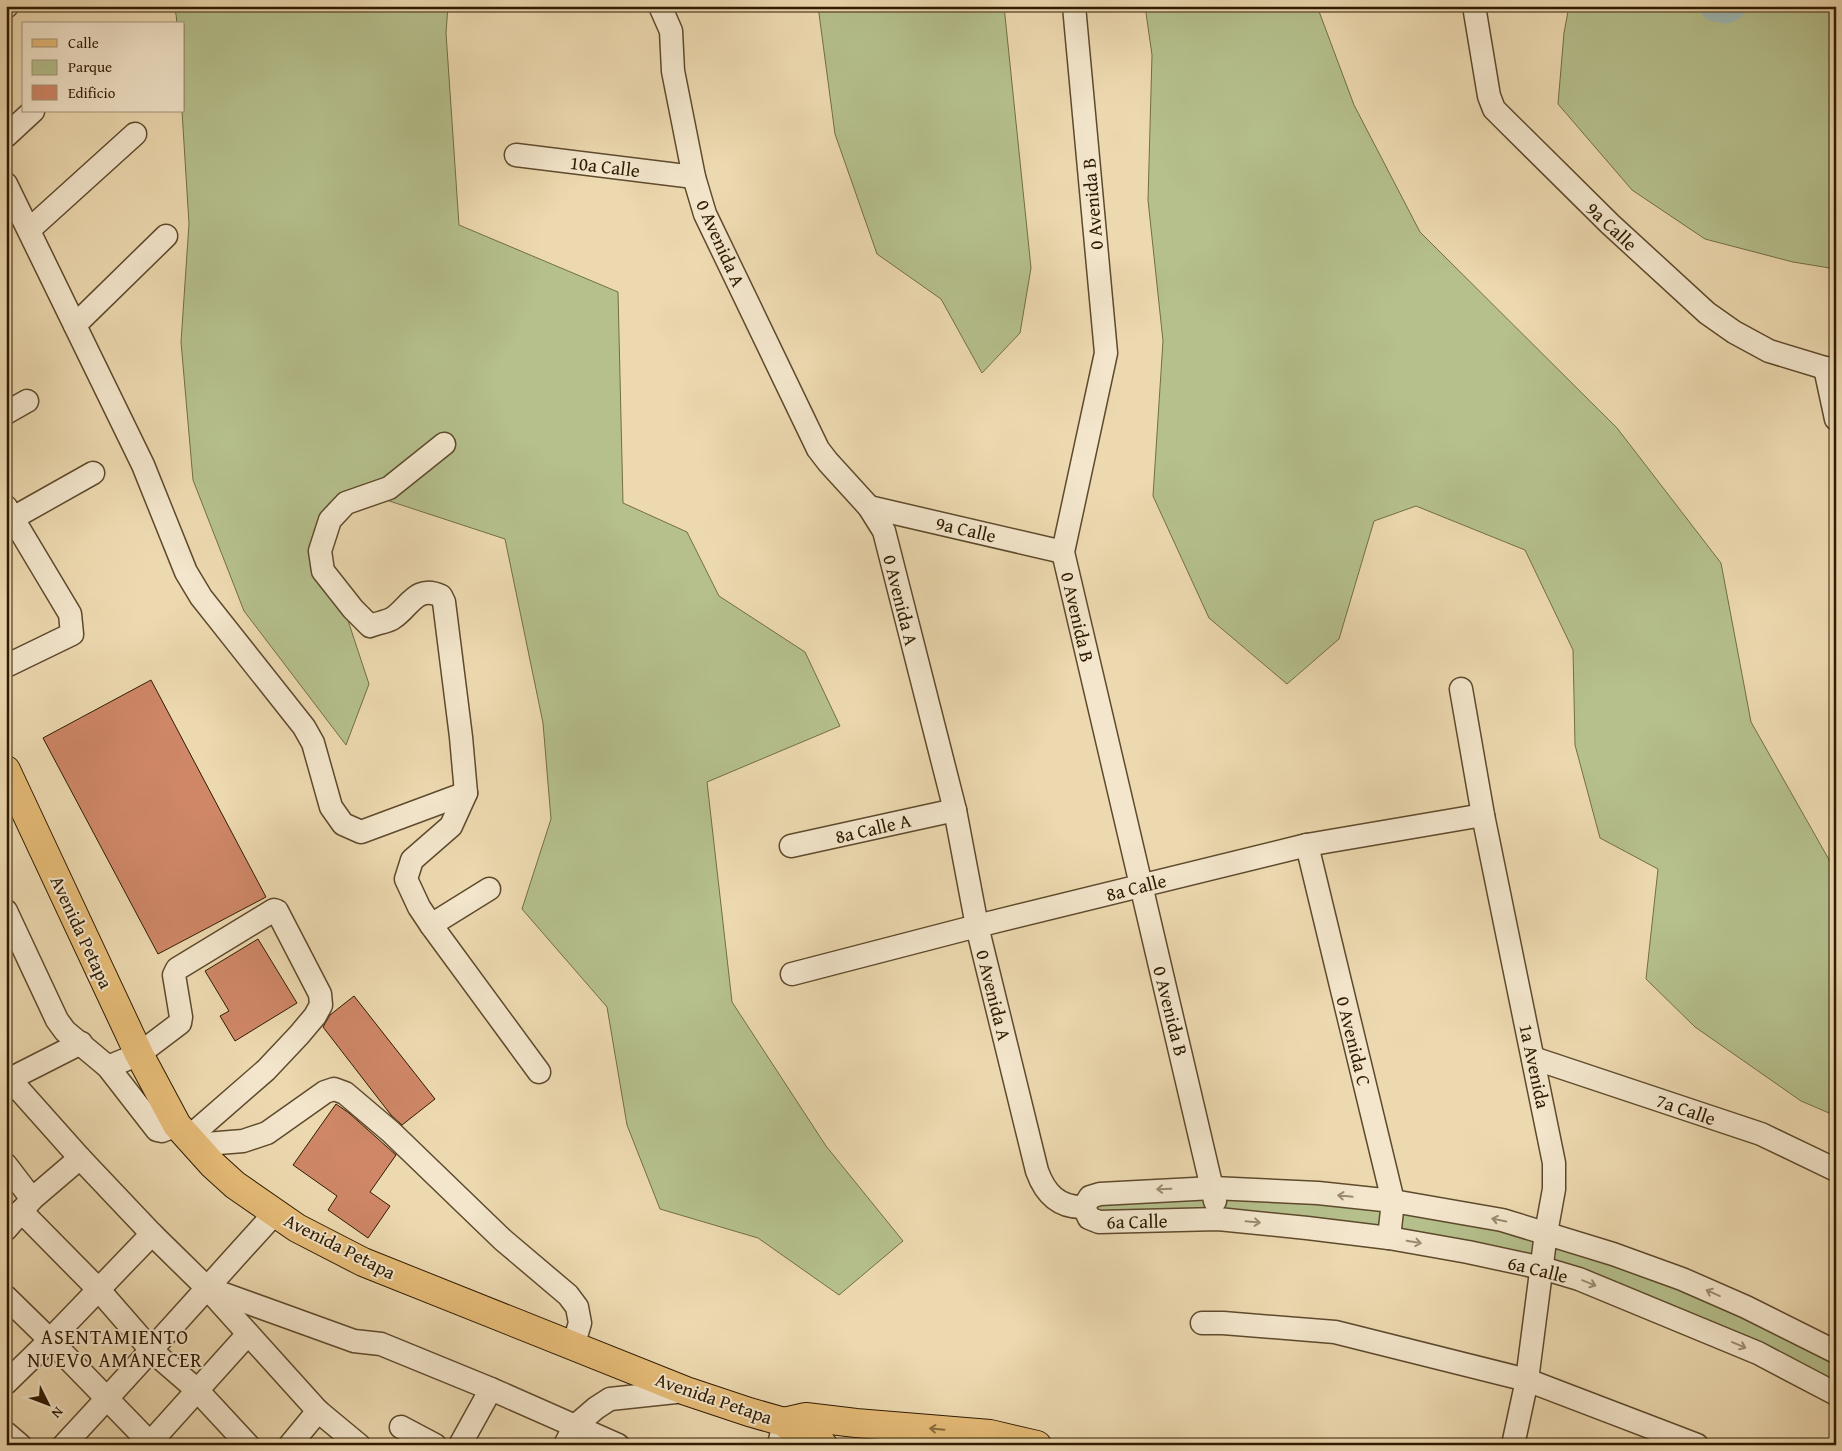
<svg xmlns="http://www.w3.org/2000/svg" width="1842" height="1451" font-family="'Gentium Book Plus',serif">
	<rect width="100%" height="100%" fill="#edd9b0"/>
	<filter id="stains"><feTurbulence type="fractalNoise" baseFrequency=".004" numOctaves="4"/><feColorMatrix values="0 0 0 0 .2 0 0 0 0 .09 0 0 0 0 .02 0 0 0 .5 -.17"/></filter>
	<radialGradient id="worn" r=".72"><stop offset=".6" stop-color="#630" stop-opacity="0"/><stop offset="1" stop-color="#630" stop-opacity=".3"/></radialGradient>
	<g fill="#b5c08d" stroke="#726e46">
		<path d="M171,6H448L446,33L459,225L618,292L623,503L687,532L719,596L805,652L840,726L707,782L732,1002L826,1146L903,1241L839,1295L758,1238L660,1209L627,1125L607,1007L522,909L551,819L543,723L505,539L368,494L320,536L369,684L346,745L244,611L193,480L181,342L189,224L182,111H184V24H177L176,14Z"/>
		<path d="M818,6H1004L1031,268L1020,333L982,373L941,299L877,254L835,134Z"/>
		<path d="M1145,6H1317L1354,105L1420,232L1617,428L1721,563L1751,722L1836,872V1116L1801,1101L1695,1027L1646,979L1658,869L1600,838L1575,745L1573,650L1525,550L1416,506L1374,521L1339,639L1287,684L1209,618L1153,496L1163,341L1148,200L1152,55Z"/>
		<path d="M1569,6H1836V269L1793,262L1705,239L1632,190L1558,104L1564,33Z"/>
		<path d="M1213,1188L1546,1233L1836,1352V1394L1654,1309L1389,1238L1099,1222L1085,1203Z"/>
	</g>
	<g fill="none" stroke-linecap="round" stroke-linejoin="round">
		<path stroke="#9cb8b5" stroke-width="31" d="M1715,6L1726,8L1730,6"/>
	</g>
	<g fill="#cf8767" stroke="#2f1b00">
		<path d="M151,680L266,897L158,954L43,738Z"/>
		<path d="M258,939L297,1003L235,1041L220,1016L229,1011L205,971Z"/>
		<path d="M354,996L435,1099L402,1125L391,1115L323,1027L330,1015Z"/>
		<path d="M336,1104L349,1113L396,1155L370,1192L390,1206L368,1238L328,1210L337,1196L293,1165Z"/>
	</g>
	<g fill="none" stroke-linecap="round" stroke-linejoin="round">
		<defs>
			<g id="minor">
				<path d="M660,6L671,31L673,71L694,177L705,214L818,449L828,462L869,507L884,531L955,810L977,926L1037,1171C1045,1193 1058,1208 1084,1207"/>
				<path d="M1074,6L1106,353L1063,552L1215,1201"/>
				<path d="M1474,6L1489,96L1494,109L1507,122L1610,224L1707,313L1734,332L1769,351L1825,368L1836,369"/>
				<path d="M6,7L7,6"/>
				<path d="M6,136L33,111"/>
				<path d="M516,155L694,177"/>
				<path d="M6,184L143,465L186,572L201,597L304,727L313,743L331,807L343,824L361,832L466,793"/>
				<path d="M30,229L135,134"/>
				<path d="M75,325L166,236"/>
				<path d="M1825,368L1836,419"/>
				<path d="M6,413L27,401"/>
				<path d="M444,444L389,488L346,503L330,520L320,551L323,571L353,609L370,626C377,623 387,622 393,618C409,608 416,584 441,596L444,602L461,737L466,793L451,826L412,860L406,879L419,907L431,925L539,1072"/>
				<path d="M6,507L70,614L72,634L6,666"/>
				<path d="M869,507L1063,552"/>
				<path d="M13,518L93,473"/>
				<path d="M1461,689L1483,815L1554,1163V1189L1546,1233L1527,1380L1513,1445"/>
				<path d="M1307,845L1393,1201L1389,1238"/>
				<path d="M791,846L955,810"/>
				<path d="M6,911L57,1020L65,1031L108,1067L157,1130L162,1131L177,1125"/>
				<path d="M431,925L489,889"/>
				<path d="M792,974L977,926L1307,845L1483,815"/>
				<path d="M1533,1058L1761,1134L1836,1170"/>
				<path d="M108,1067L139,1054L180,1023L181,1017L174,975L177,969L274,910L277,911L320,994L321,1005L315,1016L299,1035L266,1070L188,1138"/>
				<path d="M6,1075L80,1158L152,1234L207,1288L318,1411L359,1445"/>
				<path d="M10,1079L81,1043"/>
				<path d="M194,1145L243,1141L267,1133L325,1092L334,1089L345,1093L391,1132L503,1240L568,1295L577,1307L580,1323L573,1346"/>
				<path d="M6,1165L32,1199"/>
				<path d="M21,1211L98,1289L152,1351L197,1390L248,1445"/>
				<path d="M6,1229L32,1199L80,1158"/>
				<path d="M210,1289L354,1341L381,1344L491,1389L618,1445"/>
				<path d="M6,1297L50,1340L152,1445"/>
				<path d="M1202,1323H1223L1335,1332L1527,1380L1697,1445"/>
				<path d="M1836,1352L1746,1307L1682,1279L1613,1254L1502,1220L1393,1201L1318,1193L1213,1188L1100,1194L1090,1197L1084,1207L1089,1218L1099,1222L1218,1219L1307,1228L1389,1238L1468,1252L1542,1268L1579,1279L1758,1353L1836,1394"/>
				<path d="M6,1383L50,1340L152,1234"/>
				<path d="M401,1427L435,1445"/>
				<path d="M6,1433L20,1445"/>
				<path d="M64,1445C136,1368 205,1290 275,1213"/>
				<path d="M148,1445L248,1334"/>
				<path d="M290,1445L318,1411"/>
				<path d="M460,1445L491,1389"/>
				<path d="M565,1445L574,1427L596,1408L610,1399L685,1391"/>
				<path d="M779,1445L784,1422"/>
			</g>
			<g id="major">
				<path d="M6,770L139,1054L177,1125L213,1165L235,1185L297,1228L363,1262L686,1391L749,1412L784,1422L799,1436L823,1445"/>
				<path d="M784,1422L806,1417L856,1423L990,1434L1037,1445"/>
			</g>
		</defs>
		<use href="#minor" stroke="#5e4a2c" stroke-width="25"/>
		<use href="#major" stroke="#2f1b00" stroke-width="30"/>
		<use href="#minor" stroke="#f3e6cc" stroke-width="22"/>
		<use href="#major" stroke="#e6bc78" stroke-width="28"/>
	</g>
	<defs><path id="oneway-shaft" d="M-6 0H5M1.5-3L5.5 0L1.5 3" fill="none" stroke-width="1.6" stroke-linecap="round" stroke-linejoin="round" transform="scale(1.25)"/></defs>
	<g stroke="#9b8b70">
		<use href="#oneway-shaft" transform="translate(1164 1189) rotate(178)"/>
		<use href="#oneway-shaft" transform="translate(1345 1196) rotate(-174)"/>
		<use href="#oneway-shaft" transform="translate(1499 1220) rotate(-168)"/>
		<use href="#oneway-shaft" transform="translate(1253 1222) rotate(5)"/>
		<use href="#oneway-shaft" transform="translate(1414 1242) rotate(10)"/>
		<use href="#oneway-shaft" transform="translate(1589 1283) rotate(22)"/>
		<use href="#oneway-shaft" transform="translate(1713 1293) rotate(-156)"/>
		<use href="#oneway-shaft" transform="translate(1739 1345) rotate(23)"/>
	</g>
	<use stroke="#8a6c3c" href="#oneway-shaft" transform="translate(937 1429) rotate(-175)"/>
	<g text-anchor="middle" stroke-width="4" stroke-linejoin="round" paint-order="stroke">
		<g font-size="19" fill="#2f1b00" stroke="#f3e6cc">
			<text transform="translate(605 166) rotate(7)" y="7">10a Calle</text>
			<text transform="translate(1092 204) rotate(-95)" y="7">0 Avenida B</text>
			<text transform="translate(1612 226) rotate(43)" y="7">9a Calle</text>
			<text transform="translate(721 243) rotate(66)" y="7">0 Avenida A</text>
			<text transform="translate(966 529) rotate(13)" y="7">9a Calle</text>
			<text transform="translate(901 600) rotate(76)" y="7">0 Avenida A</text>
			<text transform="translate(1078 617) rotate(77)" y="7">0 Avenida B</text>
			<text transform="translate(873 828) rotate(-13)" y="7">8a Calle A</text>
			<text transform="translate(1136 887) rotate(-14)" y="7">8a Calle</text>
			<text transform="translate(82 932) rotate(65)" y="7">Avenida Petapa</text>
			<text transform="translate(994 995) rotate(76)" y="7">0 Avenida A</text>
			<text transform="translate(1171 1011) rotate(76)" y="7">0 Avenida B</text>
			<text transform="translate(1354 1041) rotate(76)" y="7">0 Avenida C</text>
			<text transform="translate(1535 1066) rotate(78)" y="7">1a Avenida</text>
			<text transform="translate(1686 1109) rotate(19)" y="7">7a Calle</text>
			<text transform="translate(1137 1221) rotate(-1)" y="7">6a Calle</text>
			<text transform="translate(340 1246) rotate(27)" y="7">Avenida Petapa</text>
			<text transform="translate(1538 1269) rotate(14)" y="7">6a Calle</text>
			<text transform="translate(714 1398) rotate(19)" y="7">Avenida Petapa</text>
		</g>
		<g font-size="20" letter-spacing="1" fill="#2f1b00" stroke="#f3e6cc">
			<text x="115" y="1344">ASENTAMIENTO<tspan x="115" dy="23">NUEVO AMANECER</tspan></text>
		</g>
	</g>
	<rect width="1842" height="1451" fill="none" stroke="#edd9b0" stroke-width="25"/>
	<rect x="8" y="8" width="1827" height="1436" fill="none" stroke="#2f1b00" stroke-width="2.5"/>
	<rect x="12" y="12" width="1817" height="1426" fill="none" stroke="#2f1b00"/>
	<rect x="22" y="22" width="162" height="90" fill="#f3e6cc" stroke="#a5957a"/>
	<rect x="32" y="39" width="25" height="8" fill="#e6bc78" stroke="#a5957a"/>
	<text x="68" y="48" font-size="15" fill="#2f1b00">Calle</text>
	<rect x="32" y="60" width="25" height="15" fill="#b5c08d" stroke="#a5957a"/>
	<text x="68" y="72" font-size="15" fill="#2f1b00">Parque</text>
	<rect x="32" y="85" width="25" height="15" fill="#cf8767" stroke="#a5957a"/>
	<text x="68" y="98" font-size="15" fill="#2f1b00">Edificio</text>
	<g transform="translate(48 1404) rotate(132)" stroke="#f3e6cc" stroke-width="4" paint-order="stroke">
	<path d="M0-4L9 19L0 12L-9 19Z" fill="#2f1b00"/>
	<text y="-8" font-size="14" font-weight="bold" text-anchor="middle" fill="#2f1b00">N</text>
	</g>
	<rect width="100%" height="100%" filter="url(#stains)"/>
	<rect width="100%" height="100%" fill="url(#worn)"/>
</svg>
